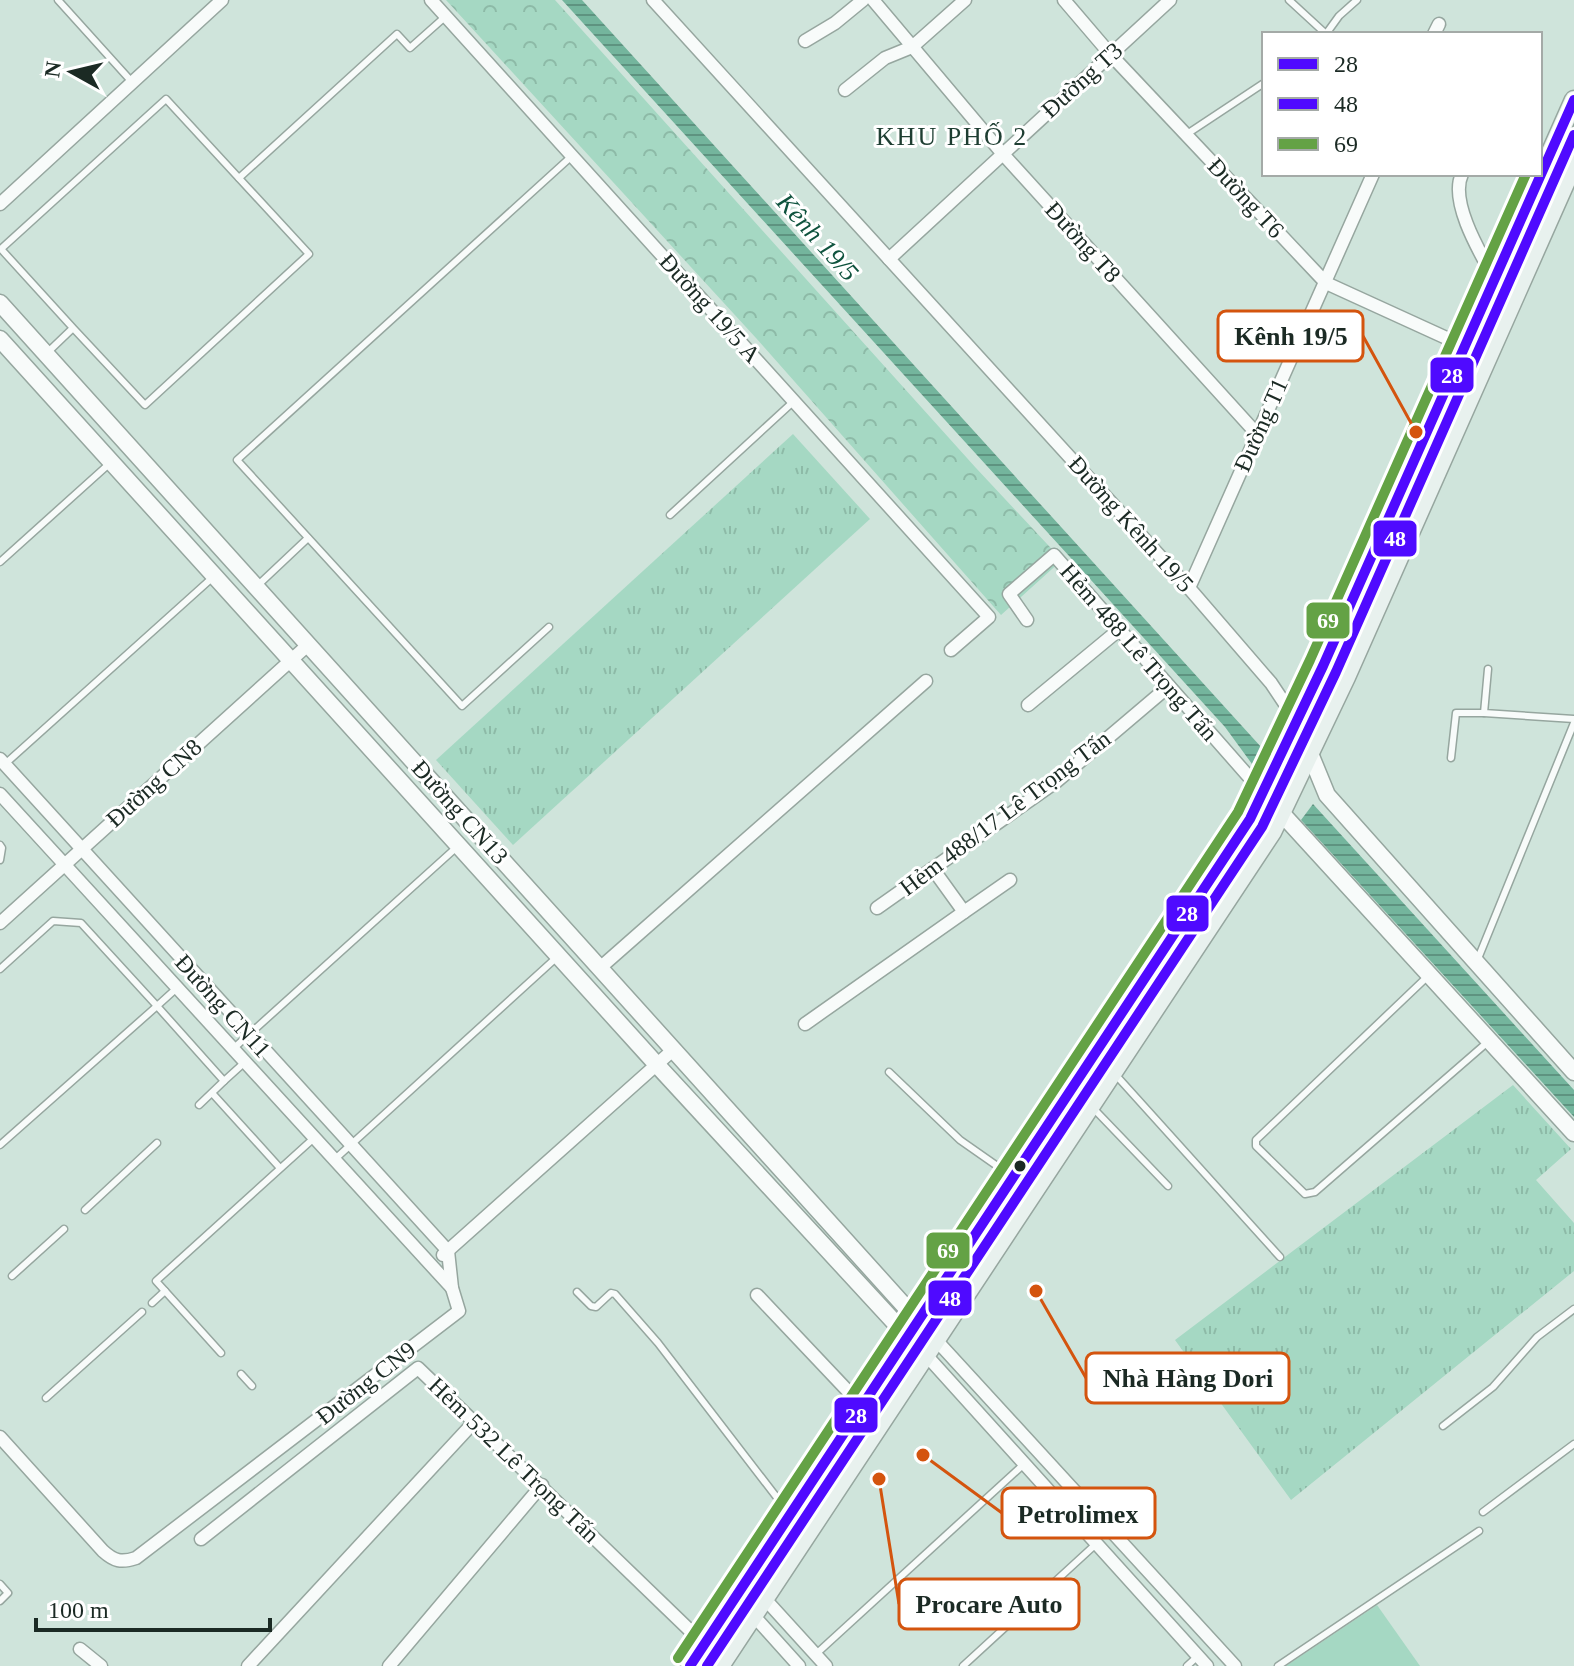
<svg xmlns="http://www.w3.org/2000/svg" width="1574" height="1666" font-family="Georgia,serif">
	<defs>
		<pattern id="grass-tufts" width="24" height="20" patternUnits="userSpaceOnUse" patternTransform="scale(2)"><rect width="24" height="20" fill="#a5d8c3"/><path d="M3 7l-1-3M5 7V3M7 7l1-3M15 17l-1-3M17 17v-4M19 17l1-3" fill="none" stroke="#8dbaa7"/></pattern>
		<pattern id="forest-crowns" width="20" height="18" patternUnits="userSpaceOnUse" patternTransform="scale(2)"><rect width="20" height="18" fill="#a5d8c3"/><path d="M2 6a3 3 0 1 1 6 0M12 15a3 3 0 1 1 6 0" fill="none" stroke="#8dbaa7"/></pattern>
		<pattern id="water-rules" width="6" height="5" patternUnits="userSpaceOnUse" patternTransform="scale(2)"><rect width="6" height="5" fill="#74b59d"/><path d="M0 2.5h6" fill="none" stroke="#5e9380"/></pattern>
	</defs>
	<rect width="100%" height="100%" fill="#cfe4db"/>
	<g fill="url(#grass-tufts)">
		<path d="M793,434L870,519L513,845L436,760Z"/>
		<path d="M1513,1085L1571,1149L1536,1180L1574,1223V1271L1291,1500L1175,1340Z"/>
	</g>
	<path fill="url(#forest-crowns)" d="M446,0H555L976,468L1062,560L1001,615L756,338Z"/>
	<path fill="#a5d8c3" d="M1377,1605L1420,1666H1286Z"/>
	<g fill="url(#water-rules)">
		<path d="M562,0H582L1262,748L1252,764L1225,727Z"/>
		<path d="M1313,804L1574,1090V1117L1301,820Z"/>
	</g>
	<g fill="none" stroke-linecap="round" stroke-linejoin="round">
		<defs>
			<g id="service">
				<path d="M58,0L132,82"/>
				<path d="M1289,0L1326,34"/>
				<path d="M1326,34L1339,16L1357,0"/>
				<path d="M1187,134L1264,83"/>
				<path d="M239,178L397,34L410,48L446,16"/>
				<path d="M48,352L73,328L145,405L309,254L166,99L1,249L73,328"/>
				<path d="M670,515L793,402"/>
				<path d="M0,562L109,464"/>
				<path d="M256,587L308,538"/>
				<path d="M549,627L462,706L237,460L573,155"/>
				<path d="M1488,669L1484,713L1574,719"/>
				<path d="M1451,758L1456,713H1484"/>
				<path d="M5,764L212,578"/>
				<path d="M0,845L2,848L0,860"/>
				<path d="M1477,961L1574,723"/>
				<path d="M0,969L53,921L81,923L157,1006L178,987"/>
				<path d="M1427,977L1256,1140V1146L1305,1194L1315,1192L1490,1040"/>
				<path d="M234,1048L458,846"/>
				<path d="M889,1072L960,1140L1010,1175"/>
				<path d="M1114,1073L1280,1257"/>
				<path d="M224,1081L245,1062"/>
				<path d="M212,1093L280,1168"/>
				<path d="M1094,1109L1168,1186"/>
				<path d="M0,1145L157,1006L224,1081L199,1105"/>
				<path d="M334,1160L556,958"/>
				<path d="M85,1210L157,1143"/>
				<path d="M12,1276L64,1229"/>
				<path d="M577,1292L591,1306L596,1307L611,1293L615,1294L658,1343L788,1512"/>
				<path d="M152,1303L165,1291"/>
				<path d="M221,1353L156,1281L314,1138"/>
				<path d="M241,1374L252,1386"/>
				<path d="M46,1398L142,1312"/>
				<path d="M1443,1426L1493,1387L1537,1337L1574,1309"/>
				<path d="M1483,1512L1574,1444"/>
				<path d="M0,1584L8,1593L0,1601"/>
				<path d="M815,1655L1024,1464"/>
				<path d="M963,1666L1096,1544"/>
				<path d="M1187,1666L1198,1656"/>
				<path d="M1278,1666L1479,1531"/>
			</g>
			<g id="minor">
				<path d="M431,0L989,617L951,650"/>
				<path d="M653,0L1189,588L1271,683L1297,722"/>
				<path d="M873,0L1002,153L1257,434"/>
				<path d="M1064,0L1111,55L1326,283L1464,346"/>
				<path d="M1434,34L1439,24"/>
				<path d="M805,41L835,23L863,0"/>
				<path d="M845,90L885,58L912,47L965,0"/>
				<path d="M1462,174C1449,201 1480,253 1494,278"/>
				<path d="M0,204L222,0"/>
				<path d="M889,259L1170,0"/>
				<path d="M1189,588L1373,174"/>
				<path d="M1027,620L1009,594L1054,555L1264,794"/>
				<path d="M1028,705L1120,629"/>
				<path d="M0,759L448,1251"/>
				<path d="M0,794L452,1288"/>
				<path d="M933,869L964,912L1010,880"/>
				<path d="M877,908L1057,781L1169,686"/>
				<path d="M0,923L309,644"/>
				<path d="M601,967L926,681"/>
				<path d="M805,1024L964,912"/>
				<path d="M443,1255L673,1050"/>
				<path d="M757,1295L862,1406"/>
				<path d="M937,1341L1235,1666"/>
				<path d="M927,1356L1207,1666"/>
				<path d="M0,1437L103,1551C114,1561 121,1563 136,1558L459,1311L452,1288L448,1251"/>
				<path d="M201,1539L418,1368L705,1645"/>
				<path d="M765,1599L826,1666"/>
				<path d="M754,1616L799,1666"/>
				<path d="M80,1649L101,1666"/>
				<path d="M248,1666L475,1421"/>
				<path d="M389,1666L542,1485"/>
			</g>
			<g id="tertiary">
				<path d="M0,303L918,1321"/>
				<path d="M0,339L658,1066L908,1337"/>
				<path d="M1297,722L1327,795L1574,1072"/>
				<path d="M1264,794L1574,1133"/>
			</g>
			<g id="secondary">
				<path d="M690,1666L1250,819L1323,666L1574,100"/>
				<path d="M720,1666L1272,832L1346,677L1574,163"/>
			</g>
		</defs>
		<use href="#service" stroke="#96a69f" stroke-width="9"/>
		<use href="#minor" stroke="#96a69f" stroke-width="15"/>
		<use href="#tertiary" stroke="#96a69f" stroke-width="19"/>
		<use href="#secondary" stroke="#96a69f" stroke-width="21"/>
		<use href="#service" stroke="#f8fbfa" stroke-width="6"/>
		<use href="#minor" stroke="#f8fbfa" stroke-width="12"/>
		<use href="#tertiary" stroke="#f8fbfa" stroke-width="16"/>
		<use href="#secondary" stroke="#e8f1ee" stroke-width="18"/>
		<defs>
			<path id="bus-1" d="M690,1666L1250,819L1323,666L1574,100"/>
			<path id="bus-2" d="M707,1666L1262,827L1336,672L1574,135"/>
			<path id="bus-3" d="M678,1658L1238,812L1310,660L1526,174"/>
		</defs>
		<use href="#bus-1" stroke="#fff" stroke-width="16"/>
		<use href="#bus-2" stroke="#fff" stroke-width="16"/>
		<use href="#bus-3" stroke="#fff" stroke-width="16"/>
		<use href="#bus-1" stroke="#4f0aff" stroke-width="10"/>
		<use href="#bus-2" stroke="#4f0aff" stroke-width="10"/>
		<use href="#bus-3" stroke="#64a245" stroke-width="10"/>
	</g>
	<circle fill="#1b2a24" stroke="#fff" stroke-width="3" cx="1020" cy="1166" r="7"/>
	<g text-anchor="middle" stroke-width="6" stroke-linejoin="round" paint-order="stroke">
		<g font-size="24" fill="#1b2a24" stroke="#fff">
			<text transform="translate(1082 80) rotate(-42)" y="8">Đường T3</text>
			<text transform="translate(1246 198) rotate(47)" y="8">Đường T6</text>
			<text transform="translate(1083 242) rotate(48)" y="8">Đường T8</text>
			<text transform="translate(710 308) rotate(48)" y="8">Đường 19/5 A</text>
			<text transform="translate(1261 425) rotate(-66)" y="8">Đường T1</text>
			<text transform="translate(1131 524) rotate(48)" y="8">Đường Kênh 19/5</text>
			<text transform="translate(1139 652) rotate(49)" y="8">Hẻm 488 Lê Trọng Tấn</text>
			<text transform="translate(154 783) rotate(-42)" y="8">Đường CN8</text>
			<text transform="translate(460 812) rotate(48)" y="8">Đường CN13</text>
			<text transform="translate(1005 813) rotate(-37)" y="8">Hẻm 488/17 Lê Trọng Tấn</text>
			<text transform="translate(223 1006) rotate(48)" y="8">Đường CN11</text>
			<text transform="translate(366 1383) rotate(-38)" y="8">Đường CN9</text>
			<text transform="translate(514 1460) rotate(44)" y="8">Hẻm 532 Lê Trọng Tấn</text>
		</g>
		<g font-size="26" letter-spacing="2" fill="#1e3e32" stroke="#fff">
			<text x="952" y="145">KHU PHỐ 2</text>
		</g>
		<g font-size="26" font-style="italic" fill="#0f533e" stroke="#fff">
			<text transform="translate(818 237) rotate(48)" y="9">Kênh 19/5</text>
		</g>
	</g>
	<path fill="none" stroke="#d4540e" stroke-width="3" d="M1416 432L1363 336M1036 1291L1086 1378M923 1455L1002 1513M879 1479L899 1604"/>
	<g fill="#d4540e" stroke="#fff" stroke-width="3">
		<circle cx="1416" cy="432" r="8"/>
		<circle cx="1036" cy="1291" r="8"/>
		<circle cx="923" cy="1455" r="8"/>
		<circle cx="879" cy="1479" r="8"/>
	</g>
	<g fill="#fff" stroke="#d4540e" stroke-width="3">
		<rect x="1218" y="311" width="145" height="50" rx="8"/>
		<rect x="1086" y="1353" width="203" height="50" rx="8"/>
		<rect x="1002" y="1488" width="153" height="50" rx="8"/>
		<rect x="899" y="1579" width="180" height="50" rx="8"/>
	</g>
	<g font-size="26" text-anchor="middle" font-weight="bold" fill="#1b2a24">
		<text x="1291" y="345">Kênh 19/5</text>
		<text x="1188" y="1387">Nhà Hàng Dori</text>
		<text x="1078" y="1523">Petrolimex</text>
		<text x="989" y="1613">Procare Auto</text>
	</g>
	<g stroke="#fff" stroke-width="3">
		<rect x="1429" y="356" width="46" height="38" rx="8" fill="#4f0aff"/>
		<rect x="1372" y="519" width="46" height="39" rx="8" fill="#4f0aff"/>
		<rect x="1305" y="601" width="46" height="39" rx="8" fill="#64a245"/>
		<rect x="1165" y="894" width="45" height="39" rx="8" fill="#4f0aff"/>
		<rect x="925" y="1231" width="46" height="39" rx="8" fill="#64a245"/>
		<rect x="927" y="1279" width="46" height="38" rx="8" fill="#4f0aff"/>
		<rect x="833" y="1396" width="46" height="38" rx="8" fill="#4f0aff"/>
	</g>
	<g font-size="22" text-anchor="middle" font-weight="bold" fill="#fff">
		<text x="1452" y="383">28</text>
		<text x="1395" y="546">48</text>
		<text x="1328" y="628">69</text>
		<text x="1187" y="921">28</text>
		<text x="948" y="1258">69</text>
		<text x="950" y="1306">48</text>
		<text x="856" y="1423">28</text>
	</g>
	<rect x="1262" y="32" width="280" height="144" fill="#ffffff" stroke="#a4aaa7" stroke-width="2"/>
	<rect x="1278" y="58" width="40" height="12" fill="#4f0aff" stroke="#a4aaa7" stroke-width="2"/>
	<text x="1334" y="72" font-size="24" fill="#1b2a24">28</text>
	<rect x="1278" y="98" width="40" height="12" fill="#4f0aff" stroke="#a4aaa7" stroke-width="2"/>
	<text x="1334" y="112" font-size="24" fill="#1b2a24">48</text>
	<rect x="1278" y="138" width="40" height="12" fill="#64a245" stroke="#a4aaa7" stroke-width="2"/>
	<text x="1334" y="152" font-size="24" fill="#1b2a24">69</text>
	<g transform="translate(72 72) rotate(278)" stroke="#ffffff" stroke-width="6" paint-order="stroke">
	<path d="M0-6L14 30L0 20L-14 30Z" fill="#1b2a24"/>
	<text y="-12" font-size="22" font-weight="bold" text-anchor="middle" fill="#1b2a24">N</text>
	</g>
	<path d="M36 1618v12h234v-12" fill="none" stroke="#1b2a24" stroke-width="4"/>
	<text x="48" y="1618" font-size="24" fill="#1b2a24" stroke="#ffffff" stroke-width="6" paint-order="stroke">100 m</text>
</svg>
